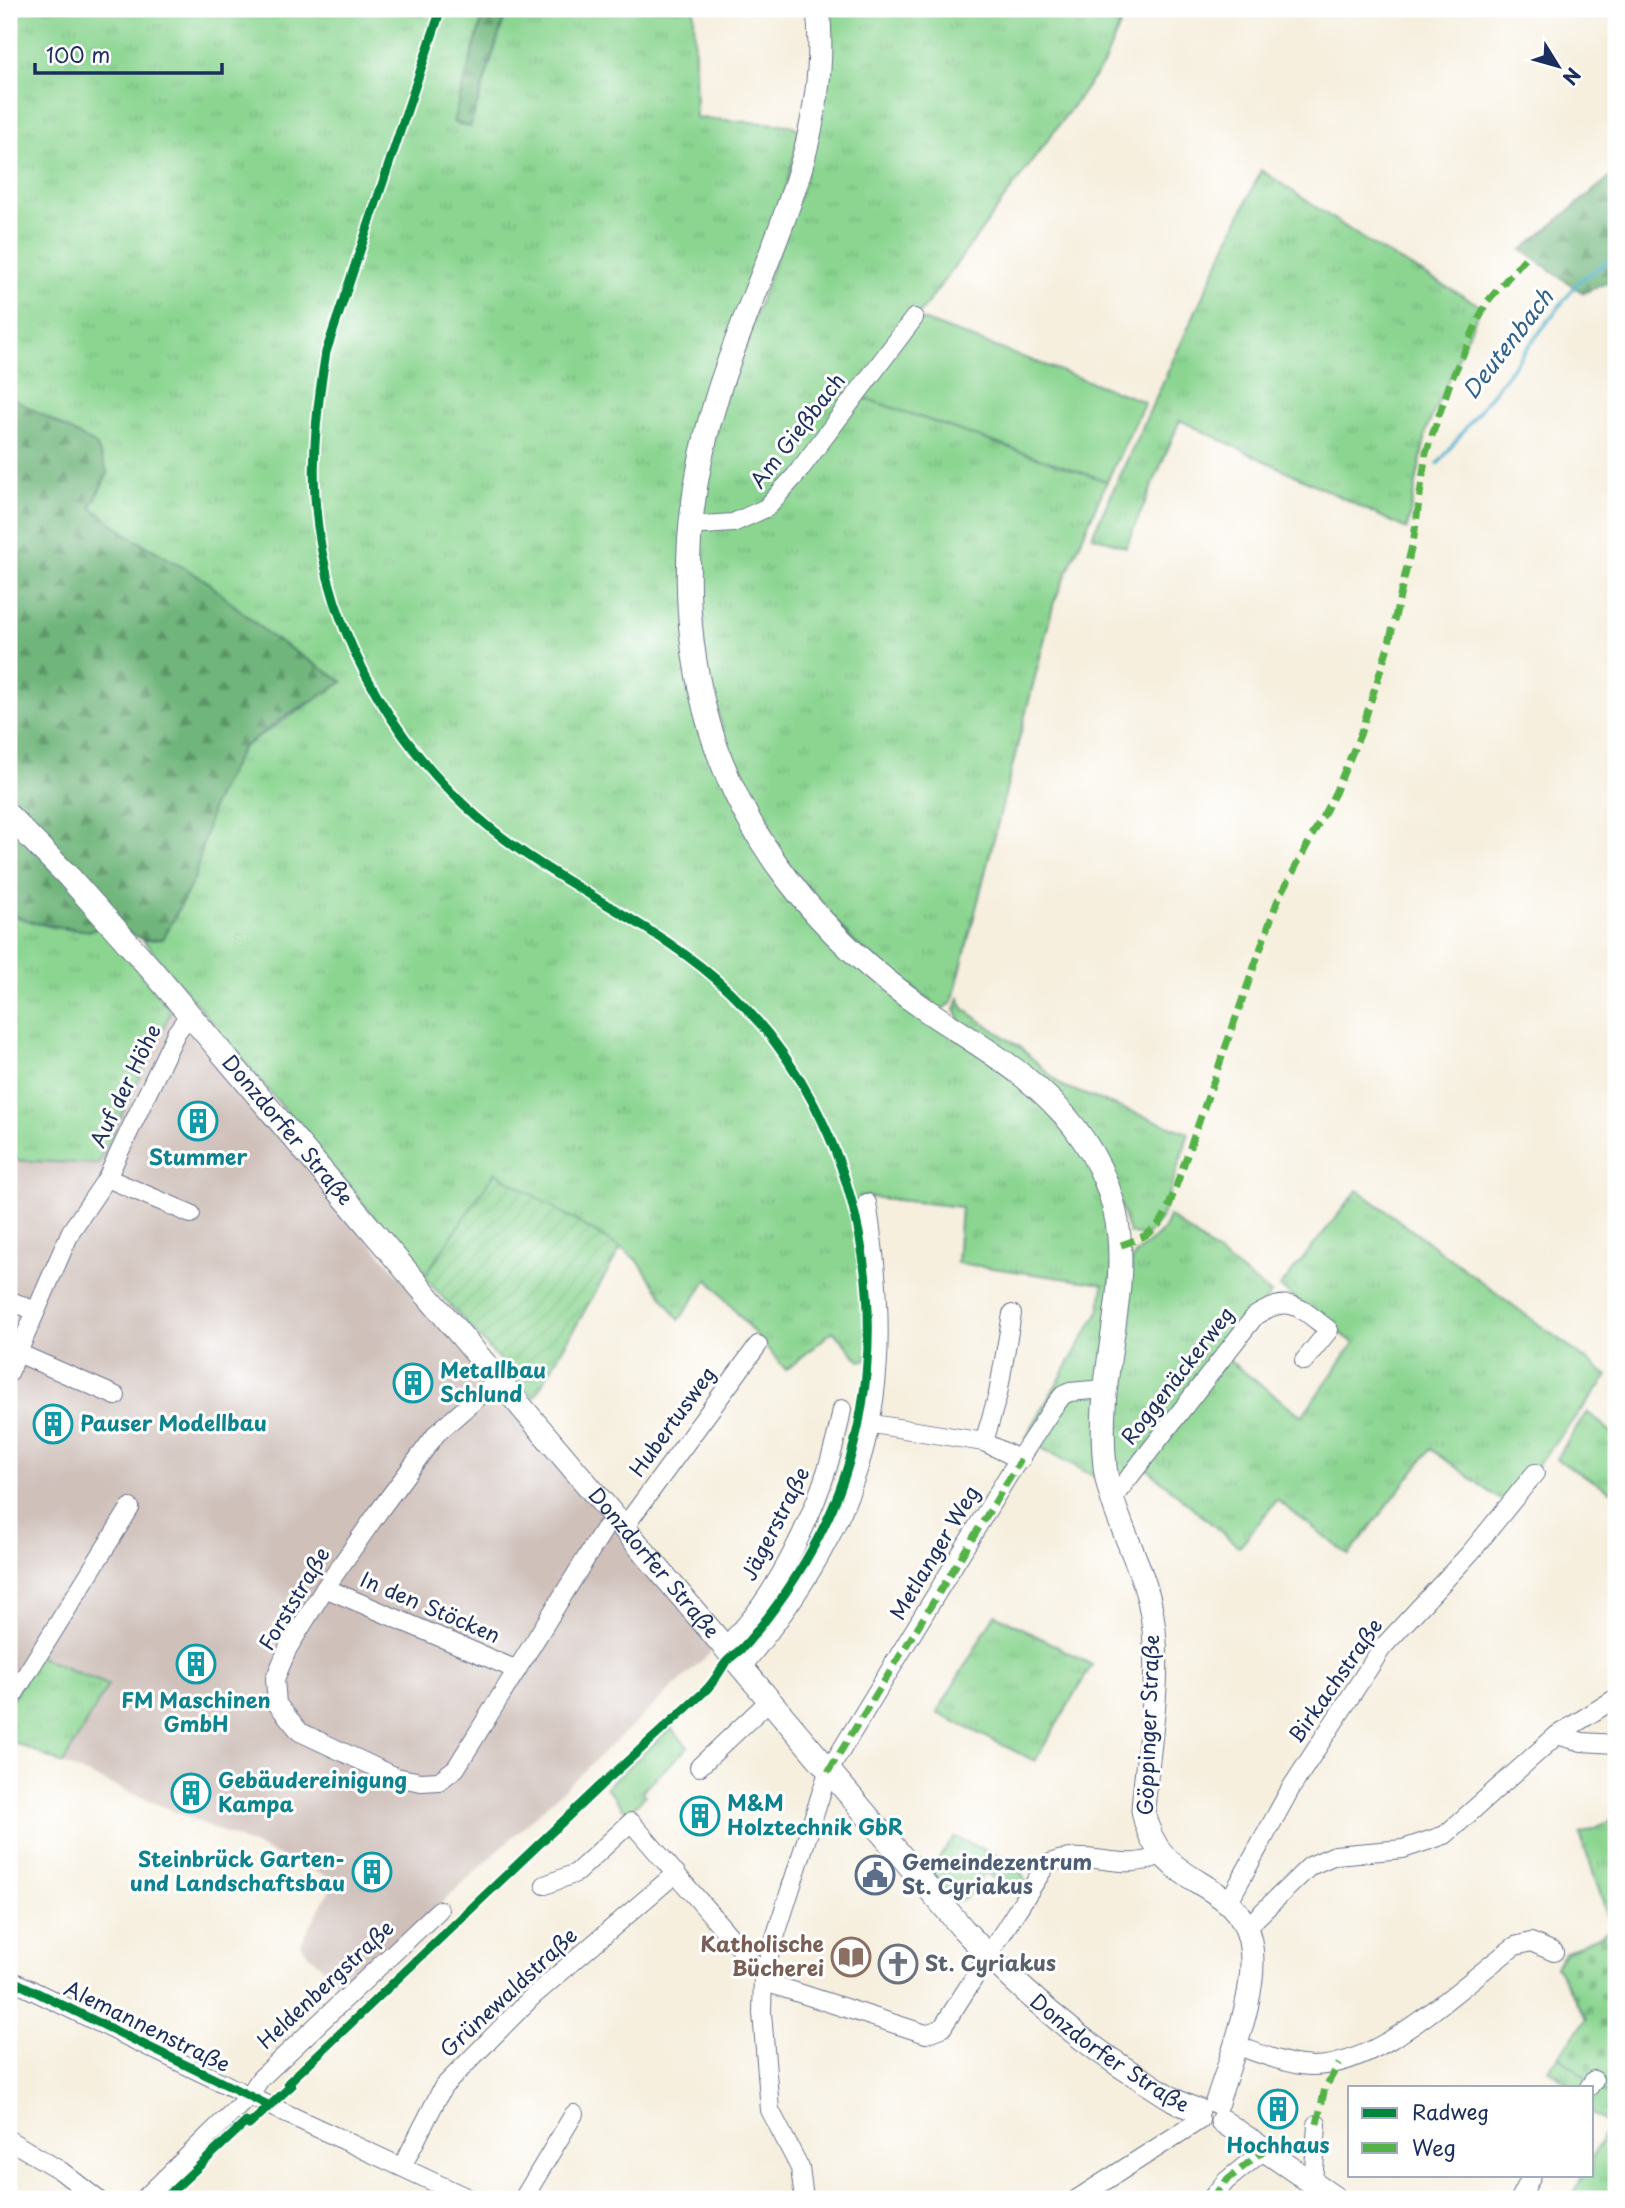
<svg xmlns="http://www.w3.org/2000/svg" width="1625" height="2208" font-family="'Playpen Sans',sans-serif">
	<defs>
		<pattern id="grass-tufts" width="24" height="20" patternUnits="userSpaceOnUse" patternTransform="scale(1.75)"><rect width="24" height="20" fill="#8bd591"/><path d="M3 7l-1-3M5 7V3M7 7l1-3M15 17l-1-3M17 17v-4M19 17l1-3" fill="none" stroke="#77b77f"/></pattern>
		<pattern id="forest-firs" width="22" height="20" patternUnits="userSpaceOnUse" patternTransform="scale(1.75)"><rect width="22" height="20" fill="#70b67b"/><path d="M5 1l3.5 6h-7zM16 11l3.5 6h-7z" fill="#5b9468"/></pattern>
		<pattern id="cemetery-stones" width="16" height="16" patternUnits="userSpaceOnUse" patternTransform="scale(1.75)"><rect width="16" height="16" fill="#8bd591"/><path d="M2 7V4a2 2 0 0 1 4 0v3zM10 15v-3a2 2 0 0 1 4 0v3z" fill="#77b77f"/></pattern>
		<pattern id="garden-furrows" width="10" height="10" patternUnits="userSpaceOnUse" patternTransform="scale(1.75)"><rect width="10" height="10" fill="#8bd591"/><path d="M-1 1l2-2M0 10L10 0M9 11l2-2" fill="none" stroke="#77b77f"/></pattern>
	</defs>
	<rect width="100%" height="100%" fill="#fff"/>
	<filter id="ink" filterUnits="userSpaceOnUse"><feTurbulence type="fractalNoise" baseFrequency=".0143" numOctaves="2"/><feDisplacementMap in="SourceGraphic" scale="14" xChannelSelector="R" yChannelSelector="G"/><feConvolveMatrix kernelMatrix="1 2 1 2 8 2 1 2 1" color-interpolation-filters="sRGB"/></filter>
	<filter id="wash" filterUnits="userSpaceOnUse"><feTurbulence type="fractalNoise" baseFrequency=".00686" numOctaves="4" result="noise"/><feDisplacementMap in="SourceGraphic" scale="28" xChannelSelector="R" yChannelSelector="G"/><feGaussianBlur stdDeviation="1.57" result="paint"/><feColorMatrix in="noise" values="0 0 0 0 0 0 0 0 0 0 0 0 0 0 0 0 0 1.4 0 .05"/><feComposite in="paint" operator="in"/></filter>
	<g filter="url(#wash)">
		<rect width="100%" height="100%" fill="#f6efde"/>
		<path fill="#cfc0ba" d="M171,1011L718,1646L345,1993L300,1944L335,1880L63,1764L107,1685L9,1705V1160L98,1164Z"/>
		<g fill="url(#grass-tufts)" stroke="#538278" stroke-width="2">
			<path d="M9,9H386L423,16L426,9H485L453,122L470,127L507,9H694L696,118L790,125L801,130L779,214L709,395L687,651L770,871L1028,1086L1093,1166L1114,1245L1097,1478L1025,1439L1100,1309L1103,1284L957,1263L961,1207L860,1196L870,1278L871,1359L860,1361L833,1331L786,1370L708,1279L679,1320L638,1261L621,1248L424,1277L143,940L163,939L195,877L213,804L242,748L342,682L269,635L205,580L131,537L90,507L108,473L9,396Z"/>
			<path d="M825,9H1127L1103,65L859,396L1107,481L1054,602L952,1003L942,1009L854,942L780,856L732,763L699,647L696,530L716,421L805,179Z"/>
			<path d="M1261,170L1375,247L1481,306L1427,428L1407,529L1180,420L1126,547L1092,536Z"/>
			<path d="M9,914C35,923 75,937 102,926L171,1011L98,1164L9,1160Z"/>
			<path d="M959,998L965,1010L1021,1048L1062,1086L1189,1133L1161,1219L1146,1237L1129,1233L1108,1165L961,1022L955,1010Z"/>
			<path d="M1358,1190L1608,1376L1506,1504L1431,1449L1349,1555L1277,1500L1239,1547L1144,1466L1227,1359L1302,1416L1354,1343L1280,1287Z"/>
			<path d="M1169,1216L1271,1294L1129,1474L1120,1481C1102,1425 1117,1369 1126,1312C1129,1297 1127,1279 1131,1264C1136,1243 1163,1243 1169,1216Z"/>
			<path d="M1587,1412L1616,1436V1494L1556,1459Z"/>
			<path d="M995,1614L1092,1665L1035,1761L937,1713Z"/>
			<path d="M37,1656L108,1685L63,1764L9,1740V1705Z"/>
			<path d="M671,1728L688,1747L642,1791L646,1795L627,1813L606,1787Z"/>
			<path d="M1616,1819V1929H1612L1580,1834Z"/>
			<path d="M955,1837L1019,1865L1028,1889L1021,1898L986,1872L965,1899L952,1902C923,1869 931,1869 955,1837Z"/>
			<path d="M1558,2056L1616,2101V2199H1571L1583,2175H1592V2159L1609,2125L1592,2113V2087H1573L1548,2069Z"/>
		</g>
		<g fill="url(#forest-firs)" stroke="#46726c" stroke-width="2">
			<path d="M485,9H507L470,127L453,122Z"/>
			<path d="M1616,172V279L1583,293L1522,250Z"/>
			<path d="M9,396L96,445L108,473L91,507L131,537L205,580L269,635L343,682L284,717L242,748L213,804L195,877L163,939L143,940L112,924L90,931L36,923L9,914Z"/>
		</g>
		<path fill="url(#cemetery-stones)" stroke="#538278" stroke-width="2" d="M1612,1929H1616V2101L1558,2056L1587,2019L1556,1966L1565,1953Z"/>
		<path fill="url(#garden-furrows)" stroke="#538278" stroke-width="2" d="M495,1172L621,1248L534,1398L424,1277Z"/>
		<path fill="#8bd591" stroke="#538278" stroke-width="2" d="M917,318L1145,402L1107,481L858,396Z"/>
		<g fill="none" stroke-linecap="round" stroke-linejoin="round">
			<path stroke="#4cadcb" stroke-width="3.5" d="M1438,464L1579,281L1616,256"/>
		</g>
	</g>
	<g filter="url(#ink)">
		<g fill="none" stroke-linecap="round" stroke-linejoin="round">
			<defs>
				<g id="minor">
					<path d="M689,526L733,523L766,508L795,476L914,318"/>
					<path d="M107,1178L191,1214"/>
					<path d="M9,1300L35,1311"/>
					<path d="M18,1353L116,1396"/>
					<path d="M9,1373L71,1231L107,1178L176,1033L189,1015"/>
					<path d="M499,1379L437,1433L379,1511L325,1588L288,1648L275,1679L277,1704L300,1732L396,1777L421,1782L439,1781L456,1768L604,1529"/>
					<path d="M873,1424L984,1442L1021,1460"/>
					<path d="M984,1442L998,1394L1012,1314"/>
					<path d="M1113,1498L1255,1316C1290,1293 1300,1308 1329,1330L1304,1361"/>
					<path d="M625,1526L758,1345"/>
					<path d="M325,1588L517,1670"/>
					<path d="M725,1646C783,1593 829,1485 842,1409"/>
					<path d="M742,1667C868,1514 899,1398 867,1203"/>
					<path d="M9,1702L130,1508"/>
					<path d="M1557,1735L1582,1742L1616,1744"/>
					<path d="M699,1767L770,1700"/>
					<path d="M545,1885L576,1873L631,1822L771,1984L926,2034L942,2028L1046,1865C1086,1845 1122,1875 1160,1855"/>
					<path d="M1228,1903L1291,1788L1382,1648L1471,1552L1535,1473"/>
					<path d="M1245,1929L1310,1866L1335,1855L1403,1849L1445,1835L1557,1735L1616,1698"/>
					<path d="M9,1979L270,2106L470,2199"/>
					<path d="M1235,2045C1256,2052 1279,2062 1301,2065C1372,2076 1460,1986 1515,1946L1531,1942L1554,1952"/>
					<path d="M1589,2087L1594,2080"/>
					<path d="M9,2140L61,2171L97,2199"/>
					<path d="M402,2167L443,2087L532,1997L676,1873"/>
					<path d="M1313,2185L1317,2124"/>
					<path d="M144,2199L249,2096L260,2079L439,1910"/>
					<path d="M523,2199L574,2114"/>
					<path d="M804,2199L800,2168L770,2110L762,2013L763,1975L828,1772L1008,1476L1052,1409L1063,1395L1070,1392L1103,1389"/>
					<path d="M1077,2199L1200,2120"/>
					<path d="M1211,2199L1226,2181L1263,2151"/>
					<path d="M1520,2199L1532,2175"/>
				</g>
				<g id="major">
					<path d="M818,9C833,146 758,267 718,393C685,497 678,604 705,710C737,835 821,938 926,1010C979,1046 1036,1076 1075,1128C1164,1246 1091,1338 1105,1467C1111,1513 1138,1555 1149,1600C1165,1667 1148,1741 1143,1810C1157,1892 1236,1874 1250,1941C1260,1987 1231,2057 1217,2102"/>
					<path id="s1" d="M9,816L69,877L151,969L963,1929C1018,1988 1077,2041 1146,2082C1163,2093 1179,2105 1198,2110"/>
					<path d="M1222,2121L1336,2199"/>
				</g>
			</defs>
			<use href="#minor" stroke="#68728b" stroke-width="20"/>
			<use href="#major" stroke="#68728b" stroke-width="25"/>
			<use href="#minor" stroke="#fff" stroke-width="18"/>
			<use href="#major" stroke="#fff" stroke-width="23"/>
			<g stroke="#55b248" stroke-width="7" stroke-dasharray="14 7" stroke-linecap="butt">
				<path d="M1121,1245C1145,1237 1157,1233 1168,1209L1277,902L1335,793L1360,735L1388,647L1414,537L1426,453L1450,383L1486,303L1526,257"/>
				<path d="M828,1772L1021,1460"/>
				<path d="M1317,2124L1325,2088L1339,2064"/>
				<path d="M1211,2199L1226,2181L1263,2151"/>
			</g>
			<defs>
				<g id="cycleway">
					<path d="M9,1979L270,2106"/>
					<path d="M164,2199L246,2122L249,2125L291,2086L288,2083L600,1786L705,1691C714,1682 718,1674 724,1665C730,1656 741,1651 747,1643C781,1603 812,1555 833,1507C905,1336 865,1121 730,992C669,933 593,901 524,853C407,773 324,640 315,497C312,448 318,400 326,352L441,9"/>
				</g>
			</defs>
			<use href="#cycleway" stroke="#fff" stroke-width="13"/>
			<use href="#cycleway" stroke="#00873e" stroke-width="9"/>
		</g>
	</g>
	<defs>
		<symbol id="building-ring" viewBox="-11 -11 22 22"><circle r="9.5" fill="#fff" stroke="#0f9aa8" stroke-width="1.5"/><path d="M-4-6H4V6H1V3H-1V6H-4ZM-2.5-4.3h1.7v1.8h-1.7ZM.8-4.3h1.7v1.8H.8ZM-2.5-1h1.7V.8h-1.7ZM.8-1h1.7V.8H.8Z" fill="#0f9aa8"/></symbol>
		<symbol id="civic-ring" viewBox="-11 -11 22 22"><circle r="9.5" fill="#fff" stroke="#5c6f8a" stroke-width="1.5"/><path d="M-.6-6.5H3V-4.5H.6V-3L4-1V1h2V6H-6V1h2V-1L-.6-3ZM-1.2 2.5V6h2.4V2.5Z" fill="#5c6f8a"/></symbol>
		<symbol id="library-ring" viewBox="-11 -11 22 22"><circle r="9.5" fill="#fff" stroke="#8d6e63" stroke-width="1.5"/><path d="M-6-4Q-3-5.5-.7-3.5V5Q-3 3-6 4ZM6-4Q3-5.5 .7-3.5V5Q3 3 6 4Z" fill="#8d6e63"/></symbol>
		<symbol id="church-ring" viewBox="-11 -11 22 22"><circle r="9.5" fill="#fff" stroke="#6b7280" stroke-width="1.5"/><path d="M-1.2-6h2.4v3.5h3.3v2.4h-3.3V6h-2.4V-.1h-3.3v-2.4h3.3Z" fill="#6b7280"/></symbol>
	</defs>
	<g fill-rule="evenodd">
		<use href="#building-ring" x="176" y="1099" width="44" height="44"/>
		<use href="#building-ring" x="391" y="1361" width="44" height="44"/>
		<use href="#building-ring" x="31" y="1402" width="44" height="44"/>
		<use href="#building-ring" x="174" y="1642" width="44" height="44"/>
		<use href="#building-ring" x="169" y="1771" width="44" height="44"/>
		<use href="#building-ring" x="678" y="1794" width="44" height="44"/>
		<use href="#building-ring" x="350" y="1850" width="44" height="44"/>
		<use href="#civic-ring" x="853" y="1853" width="44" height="44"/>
		<use href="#library-ring" x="829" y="1935" width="44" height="44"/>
		<use href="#church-ring" x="876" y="1942" width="44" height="44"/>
		<use href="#building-ring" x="1256" y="2087" width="44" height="44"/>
	</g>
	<g text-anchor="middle" stroke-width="6" stroke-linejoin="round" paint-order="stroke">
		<g font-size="21" fill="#1b2f5e" stroke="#fff">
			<text transform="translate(798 431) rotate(-52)" y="7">Am Gießbach</text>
			<text transform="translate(126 1086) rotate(-64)" y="7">Auf der Höhe</text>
			<text dy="7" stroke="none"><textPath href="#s1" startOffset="420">Donzdorfer Straße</textPath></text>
			<text transform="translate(1178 1376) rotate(-52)" y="7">Roggenäckerweg</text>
			<text transform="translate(673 1422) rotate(-54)" y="7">Hubertusweg</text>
			<text transform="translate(776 1524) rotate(-63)" y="7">Jägerstraße</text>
			<text transform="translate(935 1553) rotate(-59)" y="7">Metlanger Weg</text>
			<text dy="7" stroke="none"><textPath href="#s1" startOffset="987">Donzdorfer Straße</textPath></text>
			<text transform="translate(295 1599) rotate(-59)" y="7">Forststraße</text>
			<text transform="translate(430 1608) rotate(23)" y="7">In den Stöcken</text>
			<text transform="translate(1336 1681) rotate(-55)" y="7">Birkachstraße</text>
			<text transform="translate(1149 1725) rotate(-88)" y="7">Göppinger Straße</text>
			<text transform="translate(326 1985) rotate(-43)" y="7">Heldenbergstraße</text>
			<text transform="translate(509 1993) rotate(-43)" y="7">Grünewaldstraße</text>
			<text transform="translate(147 2027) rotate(26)" y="7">Alemannenstraße</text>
			<text dy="7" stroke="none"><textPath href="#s1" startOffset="1659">Donzdorfer Straße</textPath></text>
		</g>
		<g font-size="21" font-weight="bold" fill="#0d838f" stroke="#fff" text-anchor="start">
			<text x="198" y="1165" text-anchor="middle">Stummer</text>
			<text x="440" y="1378">Metallbau<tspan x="440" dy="24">Schlund</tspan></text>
			<text x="80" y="1431">Pauser Modellbau</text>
			<text x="196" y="1708" text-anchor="middle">FM Maschinen<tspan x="196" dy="24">GmbH</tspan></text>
			<text x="218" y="1788">Gebäudereinigung<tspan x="218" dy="24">Kampa</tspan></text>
			<text x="727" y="1811">M&amp;M<tspan x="727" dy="24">Holztechnik GbR</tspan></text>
			<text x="345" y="1867" text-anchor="end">Steinbrück Garten-<tspan x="345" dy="24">und Landschaftsbau</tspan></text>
			<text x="1278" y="2153" text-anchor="middle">Hochhaus</text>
		</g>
		<g font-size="21" font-weight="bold" fill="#4e5e75" stroke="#fff" text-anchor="start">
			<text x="902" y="1870">Gemeindezentrum<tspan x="902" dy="24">St. Cyriakus</tspan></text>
		</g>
		<g font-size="21" font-weight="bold" fill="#785e54" stroke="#fff" text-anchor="end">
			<text x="824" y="1952">Katholische<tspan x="824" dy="24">Bücherei</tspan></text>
		</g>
		<g font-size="21" font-weight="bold" fill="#5b616d" stroke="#fff" text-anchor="start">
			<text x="925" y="1971">St. Cyriakus</text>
		</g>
		<g font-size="23" font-style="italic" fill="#2f618a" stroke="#fff">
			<text transform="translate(1508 344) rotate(-52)" y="8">Deutenbach</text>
		</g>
	</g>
	<rect width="1625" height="2208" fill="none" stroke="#fff" stroke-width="35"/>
	<rect x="1348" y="2086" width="245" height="91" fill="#ffffff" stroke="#a4acbf" stroke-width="2"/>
	<rect x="1362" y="2108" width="35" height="10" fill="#00873e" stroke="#a4acbf" stroke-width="2"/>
	<text x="1412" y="2120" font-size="21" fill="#1b2f5e">Radweg</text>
	<rect x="1362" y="2143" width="35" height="10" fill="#55b248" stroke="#a4acbf" stroke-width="2"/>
	<text x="1412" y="2156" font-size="21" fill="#1b2f5e">Weg</text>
	<g transform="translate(1558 66) rotate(127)" stroke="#ffffff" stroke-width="5" paint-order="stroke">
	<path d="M0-5L12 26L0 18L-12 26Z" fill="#1b2f5e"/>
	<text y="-10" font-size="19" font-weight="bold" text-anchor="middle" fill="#1b2f5e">N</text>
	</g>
	<path d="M35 63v10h187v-10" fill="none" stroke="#1b2f5e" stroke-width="3.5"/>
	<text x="46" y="63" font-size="21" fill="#1b2f5e" stroke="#ffffff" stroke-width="5" paint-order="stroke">100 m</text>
</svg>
